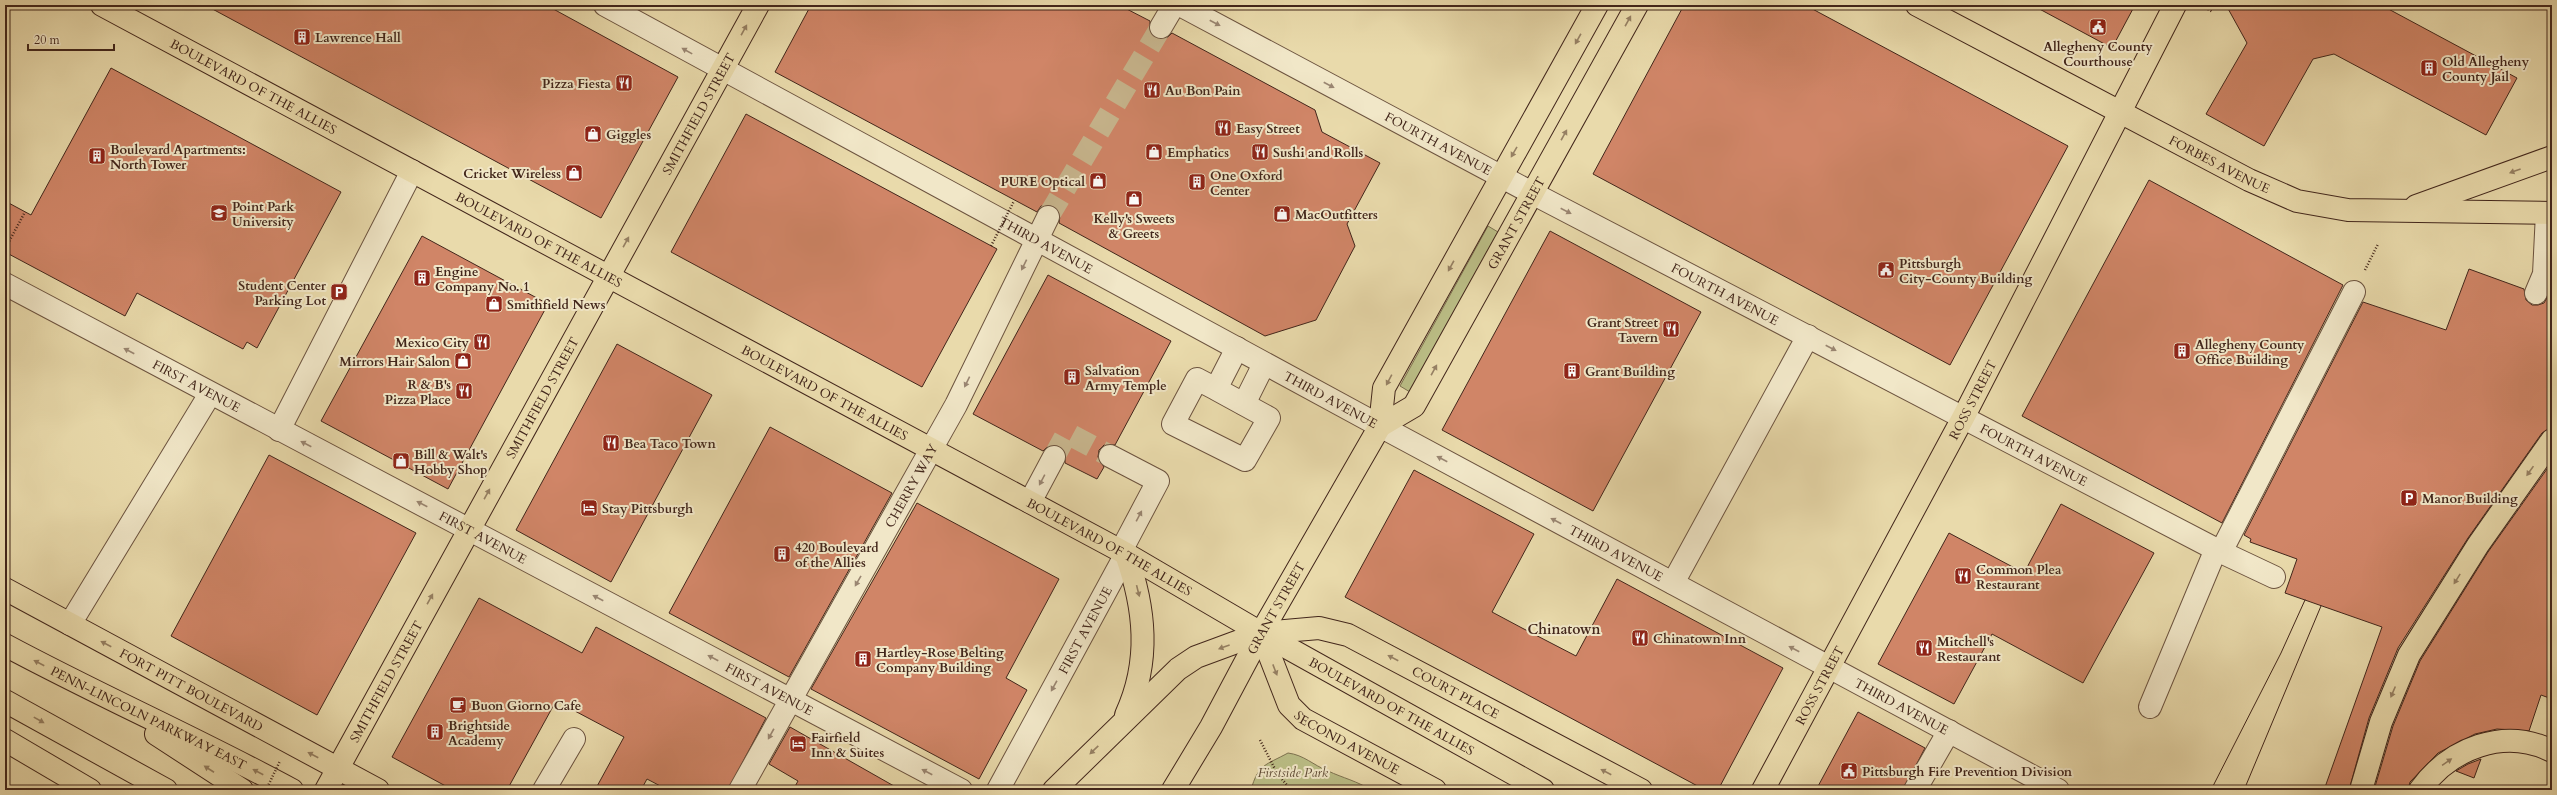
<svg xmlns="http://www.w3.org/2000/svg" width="2557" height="795" font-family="Cardo,serif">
	<rect width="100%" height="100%" fill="#e9daab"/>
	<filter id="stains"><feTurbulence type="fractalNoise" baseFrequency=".005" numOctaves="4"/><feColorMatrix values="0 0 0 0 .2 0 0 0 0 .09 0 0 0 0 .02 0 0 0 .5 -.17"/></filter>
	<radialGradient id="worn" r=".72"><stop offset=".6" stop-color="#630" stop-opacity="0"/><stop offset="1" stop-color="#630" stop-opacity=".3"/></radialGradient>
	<g fill="#bbbe86" stroke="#7e7250">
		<path d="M1488,226L1498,232L1410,392L1400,386Z"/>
		<path d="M1288,753C1304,755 1313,765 1328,771C1343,778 1357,781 1371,790H1251C1258,764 1266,765 1288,753Z"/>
	</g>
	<g fill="#d08567" stroke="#42261b">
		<path d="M205,5H546L678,77L601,218Z"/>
		<path d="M811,5H1119L1150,21V33L1155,38H1167L1172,33L1315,110L1322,132L1380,163L1347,224L1355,246L1316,320L1265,336L1059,223L1060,216L1054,206H1041L1037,212L775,72Z"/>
		<path d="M1684,5H1805L2068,146L1950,365L1593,174Z"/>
		<path d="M2032,5H2135L2112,48Z"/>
		<path d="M2226,5H2381L2517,78L2486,135L2334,54L2313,59L2264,146L2206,114L2247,43Z"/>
		<path d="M111,68L341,192L257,348L247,342L243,349L137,293L125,316L5,252V201L31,215Z"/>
		<path d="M746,114L997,249L922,387L671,252Z"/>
		<path d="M2149,180L2343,285L2222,523L2022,416Z"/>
		<path d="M1550,231L1701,312L1593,511L1442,430Z"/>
		<path d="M422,236L548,304L448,489L321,421Z"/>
		<path d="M2469,269L2524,289L2526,300L2532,305H2538L2544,303L2548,296L2552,297V428L2542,433L2468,538L2398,648L2369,718L2349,790H2324L2382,627L2285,593L2297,559L2250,542L2251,539L2244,535L2363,302L2446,330Z"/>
		<path d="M1048,275L1171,341L1115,445H1104L1099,450L1098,457L1104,467L1097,479L1065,463V451L1060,446H1048L1043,451L973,414Z"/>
		<path d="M617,344L712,395L611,582L516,530Z"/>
		<path d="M770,427L892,493L789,677L669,613Z"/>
		<path d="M269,455L416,533L317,715L171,636Z"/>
		<path d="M2552,462V699L2541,695L2529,731L2497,729L2475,734L2438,753L2410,782L2408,790H2374L2393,726L2420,661L2488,552Z"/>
		<path d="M1414,470L1534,534L1492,612L1522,628L1576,656L1617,579L1783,668L1718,790H1705L1345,597Z"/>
		<path d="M917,503L1059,579L1006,678L1027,690L979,779L811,689Z"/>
		<path d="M2061,504L2154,553L2083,683L1992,634L1954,704L1878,664L1949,533L2024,573Z"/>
		<path d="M479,598L582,653L596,627L766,718L728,790H668L647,779L641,790H595L624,737L556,701L507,790H453L392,757Z"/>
		<path d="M1858,712L1925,748L1903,790H1816Z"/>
		<path d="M790,727L901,790H793L798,781L769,764Z"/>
		<path d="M2481,759L2474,778L2456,771L2468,764Z"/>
	</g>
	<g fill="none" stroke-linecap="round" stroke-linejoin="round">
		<g stroke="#c8b68e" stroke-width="22" stroke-dasharray="22 11" stroke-linecap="butt">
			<path d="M1048,217L1161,27"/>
			<path d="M1054,457L1067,433L1110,456"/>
		</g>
		<defs>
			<g id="minor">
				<path id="s1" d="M605,5L1380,426L2058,790"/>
				<path id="s2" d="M1180,5L1532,193L2221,552L2274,577"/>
				<path d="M1161,27L1174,5"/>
				<path id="s3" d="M5,284L961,790"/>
				<path d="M2536,293L2544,274L2547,213"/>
				<path d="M1216,389L1269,418L1245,460L1173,424L1197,379L1216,389L1237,348"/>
				<path d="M1244,404L1264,364"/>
				<path d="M279,430L412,171"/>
				<path d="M1110,456L1158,481L1121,551"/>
				<path d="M1030,502L1054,457"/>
				<path d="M2221,552L2354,292"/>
				<path d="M1673,583L1808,336"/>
				<path d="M70,624L210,394"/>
				<path d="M2150,707L2216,549"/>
				<path d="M544,790L574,739"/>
				<path id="s4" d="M740,790L956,405L1048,217"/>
				<path id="s5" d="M998,790L1126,554"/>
				<path d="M1915,790L1949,731"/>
			</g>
			<g id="major">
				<path id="s6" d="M102,5L1121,551L1261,633L1543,790"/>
				<path id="s7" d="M1917,5L2249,180L2297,201L2348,210L2552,213"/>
				<path d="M2416,206L2552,157"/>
				<path id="s8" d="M1380,426L1414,406L1637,5"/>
				<path id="s9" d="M5,589L378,790"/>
				<path id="s10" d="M1261,633L1319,628L1348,635L1641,790"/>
				<path id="s11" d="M1261,633L1289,705L1303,719L1435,790"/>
				<path d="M5,701L166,790"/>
				<path id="s12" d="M326,790L758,5"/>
				<path id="s13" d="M1173,790L1211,727L1261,633L1380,426L1384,388L1597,5"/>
				<path id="s14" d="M1763,790L1964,416L2175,5"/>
			</g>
			<g id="highway">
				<path d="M1126,554C1145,608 1151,661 1126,715"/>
				<path id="s15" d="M5,645C100,696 198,739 292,790"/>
				<path d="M156,734L242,790"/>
				<path d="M5,740L90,790"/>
				<path d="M1054,790L1178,669L1196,657L1261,633"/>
				<path d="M2361,790L2381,722L2409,655L2478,545L2552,440"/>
				<path d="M2420,790C2450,748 2504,727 2552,751"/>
			</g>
		</defs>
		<use href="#minor" stroke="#6c533f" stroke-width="24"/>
		<use href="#major" stroke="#42261b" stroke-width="24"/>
		<use href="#highway" stroke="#42261b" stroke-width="24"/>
		<g stroke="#42261b" stroke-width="2.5" stroke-dasharray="1 2" stroke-linecap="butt">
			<path d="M2200,5L2213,12"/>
			<path d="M1124,8L1126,5"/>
			<path d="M5,249L25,212"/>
			<path d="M2365,270L2378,244"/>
			<path d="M1260,740L1277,773L1291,790"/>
			<path d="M1460,786L1468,790"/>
		</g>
		<use href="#minor" stroke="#f1e7c8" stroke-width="22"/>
		<use href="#major" stroke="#e9daab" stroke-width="22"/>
		<use href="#highway" stroke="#e9daab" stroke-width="22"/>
		<g stroke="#42261b" stroke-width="1">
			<path d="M2211,790L2281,653L2305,600"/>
			<path d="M2244,790L2321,606"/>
		</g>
		<g stroke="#42261b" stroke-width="2.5" stroke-dasharray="1 2" stroke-linecap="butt">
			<path d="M991,246L1014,201"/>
			<path d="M266,790L280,761"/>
		</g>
	</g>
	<defs><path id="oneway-solid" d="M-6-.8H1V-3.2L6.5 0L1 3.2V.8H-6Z"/></defs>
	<g fill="#968063">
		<use href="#oneway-solid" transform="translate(1628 21) rotate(-61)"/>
		<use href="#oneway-solid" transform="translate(744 30) rotate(-61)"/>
		<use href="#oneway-solid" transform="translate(1578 39) rotate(119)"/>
		<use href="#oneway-solid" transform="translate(1564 135) rotate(-61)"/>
		<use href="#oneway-solid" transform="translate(1514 152) rotate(120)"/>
		<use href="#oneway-solid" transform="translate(2515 171) rotate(160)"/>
		<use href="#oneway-solid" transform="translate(626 242) rotate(-61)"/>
		<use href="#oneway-solid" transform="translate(1451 266) rotate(119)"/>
		<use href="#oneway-solid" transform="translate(1434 370) rotate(-61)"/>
		<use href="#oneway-solid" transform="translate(1389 380) rotate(118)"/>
		<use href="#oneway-solid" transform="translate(2530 471) rotate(125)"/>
		<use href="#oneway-solid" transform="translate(487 494) rotate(-61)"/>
		<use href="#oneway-solid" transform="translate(2457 579) rotate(122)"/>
		<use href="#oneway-solid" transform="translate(1138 591) rotate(76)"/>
		<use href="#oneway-solid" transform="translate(430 599) rotate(-61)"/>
		<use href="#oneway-solid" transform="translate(106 644) rotate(-152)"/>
		<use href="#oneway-solid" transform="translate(1224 647) rotate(160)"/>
		<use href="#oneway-solid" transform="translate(1393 658) rotate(-152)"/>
		<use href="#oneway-solid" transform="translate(39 663) rotate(-152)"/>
		<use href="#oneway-solid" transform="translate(1275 670) rotate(69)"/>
		<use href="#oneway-solid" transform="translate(2393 692) rotate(113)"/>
		<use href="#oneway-solid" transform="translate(39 720) rotate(29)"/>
		<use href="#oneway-solid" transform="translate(1094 750) rotate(136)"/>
		<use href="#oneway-solid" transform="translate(313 755) rotate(-152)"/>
		<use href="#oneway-solid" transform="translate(2447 762) rotate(-35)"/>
		<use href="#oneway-solid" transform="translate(209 769) rotate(-147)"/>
		<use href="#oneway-solid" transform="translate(258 772) rotate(-152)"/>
		<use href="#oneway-solid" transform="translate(1606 772) rotate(-152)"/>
	</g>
	<g fill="#9a8672">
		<use href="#oneway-solid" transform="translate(1215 23) rotate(28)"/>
		<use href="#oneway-solid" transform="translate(687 51) rotate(-151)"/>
		<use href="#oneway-solid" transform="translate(1329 85) rotate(28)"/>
		<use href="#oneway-solid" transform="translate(1566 211) rotate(27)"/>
		<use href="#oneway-solid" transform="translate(1024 265) rotate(116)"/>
		<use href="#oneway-solid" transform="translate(1831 348) rotate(27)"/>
		<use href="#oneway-solid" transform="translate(129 351) rotate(-152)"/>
		<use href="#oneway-solid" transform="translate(967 382) rotate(116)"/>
		<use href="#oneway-solid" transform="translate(306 444) rotate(-153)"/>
		<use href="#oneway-solid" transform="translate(1442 459) rotate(-152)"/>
		<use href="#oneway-solid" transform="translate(1042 480) rotate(118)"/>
		<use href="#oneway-solid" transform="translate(422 504) rotate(-153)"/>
		<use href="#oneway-solid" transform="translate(1139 516) rotate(-62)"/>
		<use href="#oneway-solid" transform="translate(1556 521) rotate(-152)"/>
		<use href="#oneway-solid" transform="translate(858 581) rotate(120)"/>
		<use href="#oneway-solid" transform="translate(598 598) rotate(-152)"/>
		<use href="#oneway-solid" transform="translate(1794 649) rotate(-152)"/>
		<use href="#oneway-solid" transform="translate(713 658) rotate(-152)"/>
		<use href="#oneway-solid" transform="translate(1054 686) rotate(119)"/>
		<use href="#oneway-solid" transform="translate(771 734) rotate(119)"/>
		<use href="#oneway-solid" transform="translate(927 772) rotate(-152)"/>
	</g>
	<defs>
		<symbol id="civic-square" viewBox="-11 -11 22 22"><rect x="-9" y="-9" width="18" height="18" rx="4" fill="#8f2418" stroke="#f1e7c8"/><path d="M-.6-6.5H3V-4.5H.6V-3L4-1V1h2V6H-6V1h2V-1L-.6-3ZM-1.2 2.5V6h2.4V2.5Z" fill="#fff"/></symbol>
		<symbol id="building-square" viewBox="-11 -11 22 22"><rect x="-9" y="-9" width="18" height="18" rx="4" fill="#8f2418" stroke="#f1e7c8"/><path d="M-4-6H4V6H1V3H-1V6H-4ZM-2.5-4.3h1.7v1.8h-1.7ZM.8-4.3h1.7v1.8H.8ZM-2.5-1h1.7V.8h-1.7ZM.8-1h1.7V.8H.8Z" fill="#fff"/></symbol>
		<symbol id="restaurant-square" viewBox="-11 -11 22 22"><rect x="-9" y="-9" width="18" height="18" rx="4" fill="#8f2418" stroke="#f1e7c8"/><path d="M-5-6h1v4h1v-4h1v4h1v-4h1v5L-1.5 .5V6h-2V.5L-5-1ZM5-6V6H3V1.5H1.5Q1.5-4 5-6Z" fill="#fff"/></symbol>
		<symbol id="shop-square" viewBox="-11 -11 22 22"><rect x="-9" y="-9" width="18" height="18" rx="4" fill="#8f2418" stroke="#f1e7c8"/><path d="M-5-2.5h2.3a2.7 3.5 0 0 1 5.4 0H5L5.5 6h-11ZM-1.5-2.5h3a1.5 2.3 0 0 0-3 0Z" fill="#fff"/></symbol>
		<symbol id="university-square" viewBox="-11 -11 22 22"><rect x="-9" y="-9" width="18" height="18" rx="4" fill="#8f2418" stroke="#f1e7c8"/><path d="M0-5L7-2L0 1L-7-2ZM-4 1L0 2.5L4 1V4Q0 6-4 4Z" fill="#fff"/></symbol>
		<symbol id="parking-square" viewBox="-11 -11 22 22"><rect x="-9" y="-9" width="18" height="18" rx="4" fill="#8f2418" stroke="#f1e7c8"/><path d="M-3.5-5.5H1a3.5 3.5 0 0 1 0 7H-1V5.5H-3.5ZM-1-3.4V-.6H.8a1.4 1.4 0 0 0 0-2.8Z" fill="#fff"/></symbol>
		<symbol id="hotel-square" viewBox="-11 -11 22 22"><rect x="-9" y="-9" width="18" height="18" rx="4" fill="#8f2418" stroke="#f1e7c8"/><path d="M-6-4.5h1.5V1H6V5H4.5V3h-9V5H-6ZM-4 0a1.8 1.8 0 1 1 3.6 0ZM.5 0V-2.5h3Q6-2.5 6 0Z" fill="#fff"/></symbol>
		<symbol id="cafe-square" viewBox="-11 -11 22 22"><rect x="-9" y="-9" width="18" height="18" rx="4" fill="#8f2418" stroke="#f1e7c8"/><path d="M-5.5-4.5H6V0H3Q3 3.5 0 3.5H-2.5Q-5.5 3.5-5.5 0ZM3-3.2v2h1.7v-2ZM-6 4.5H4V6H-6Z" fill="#fff"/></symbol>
	</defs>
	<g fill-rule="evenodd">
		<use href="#civic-square" x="2088" y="17" width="20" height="20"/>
		<use href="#building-square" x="292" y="27" width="20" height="20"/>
		<use href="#building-square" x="2419" y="58" width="20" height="20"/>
		<use href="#restaurant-square" x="614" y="73" width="20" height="20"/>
		<use href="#restaurant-square" x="1142" y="80" width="20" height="20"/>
		<use href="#restaurant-square" x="1213" y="118" width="20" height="20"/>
		<use href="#shop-square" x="583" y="124" width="20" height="20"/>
		<use href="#shop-square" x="1144" y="142" width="20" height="20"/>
		<use href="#restaurant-square" x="1250" y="142" width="20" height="20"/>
		<use href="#building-square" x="87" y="146" width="20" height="20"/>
		<use href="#shop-square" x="564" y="163" width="20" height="20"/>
		<use href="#shop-square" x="1088" y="171" width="20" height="20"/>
		<use href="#building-square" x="1187" y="172" width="20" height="20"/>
		<use href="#shop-square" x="1124" y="189" width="20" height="20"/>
		<use href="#university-square" x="209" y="203" width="20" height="20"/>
		<use href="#shop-square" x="1272" y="204" width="20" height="20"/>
		<use href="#civic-square" x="1876" y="260" width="20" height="20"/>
		<use href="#building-square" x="412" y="268" width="20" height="20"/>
		<use href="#parking-square" x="329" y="282" width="20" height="20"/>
		<use href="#shop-square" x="484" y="294" width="20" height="20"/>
		<use href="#restaurant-square" x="1661" y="319" width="20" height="20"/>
		<use href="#restaurant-square" x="472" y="332" width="20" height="20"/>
		<use href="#building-square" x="2172" y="341" width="20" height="20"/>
		<use href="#shop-square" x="453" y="351" width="20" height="20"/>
		<use href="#building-square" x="1562" y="361" width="20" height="20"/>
		<use href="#building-square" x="1062" y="367" width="20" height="20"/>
		<use href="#restaurant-square" x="454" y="381" width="20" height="20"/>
		<use href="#restaurant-square" x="601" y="433" width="20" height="20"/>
		<use href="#shop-square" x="391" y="451" width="20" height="20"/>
		<use href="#parking-square" x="2399" y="488" width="20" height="20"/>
		<use href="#hotel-square" x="579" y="498" width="20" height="20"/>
		<use href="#building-square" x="772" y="544" width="20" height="20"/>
		<use href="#restaurant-square" x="1953" y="566" width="20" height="20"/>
		<use href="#restaurant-square" x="1630" y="628" width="20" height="20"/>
		<use href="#restaurant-square" x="1914" y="638" width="20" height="20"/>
		<use href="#building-square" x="853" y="649" width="20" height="20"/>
		<use href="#cafe-square" x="448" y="695" width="20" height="20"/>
		<use href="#building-square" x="425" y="722" width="20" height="20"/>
		<use href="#hotel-square" x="788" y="734" width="20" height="20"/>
		<use href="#civic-square" x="1839" y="761" width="20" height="20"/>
	</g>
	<g text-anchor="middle" stroke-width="4" stroke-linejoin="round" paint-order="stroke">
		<g font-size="13" font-weight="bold" fill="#42261b" stroke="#f1e7c8" text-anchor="start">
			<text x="315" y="42">Lawrence Hall</text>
			<text x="2098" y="51" text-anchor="middle">Allegheny County<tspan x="2098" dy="15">Courthouse</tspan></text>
			<text x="2442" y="66">Old Allegheny<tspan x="2442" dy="15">County Jail</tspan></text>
			<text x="611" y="88" text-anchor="end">Pizza Fiesta</text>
			<text x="1165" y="95">Au Bon Pain</text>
			<text x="1236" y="133">Easy Street</text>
			<text x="606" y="139">Giggles</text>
			<text x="110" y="154">Boulevard Apartments:<tspan x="110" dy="15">North Tower</tspan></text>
			<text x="1167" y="157">Emphatics</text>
			<text x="1273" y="157">Sushi and Rolls</text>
			<text x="561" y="178" text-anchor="end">Cricket Wireless</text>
			<text x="1210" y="180">One Oxford<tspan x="1210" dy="15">Center</tspan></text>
			<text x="1085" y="186" text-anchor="end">PURE Optical</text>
			<text x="232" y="211">Point Park<tspan x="232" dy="15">University</tspan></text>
			<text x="1295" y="219">MacOutfitters</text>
			<text x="1134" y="223" text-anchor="middle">Kelly's Sweets<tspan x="1134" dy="15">&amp; Greets</tspan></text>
			<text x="1899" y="268">Pittsburgh<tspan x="1899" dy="15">City-County Building</tspan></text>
			<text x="435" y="276">Engine<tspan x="435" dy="15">Company No. 1</tspan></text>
			<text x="326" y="290" text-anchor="end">Student Center<tspan x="326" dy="15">Parking Lot</tspan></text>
			<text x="507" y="309">Smithfield News</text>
			<text x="1658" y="327" text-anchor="end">Grant Street<tspan x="1658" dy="15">Tavern</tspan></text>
			<text x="469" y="347" text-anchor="end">Mexico City</text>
			<text x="2195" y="349">Allegheny County<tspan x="2195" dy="15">Office Building</tspan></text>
			<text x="450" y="366" text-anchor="end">Mirrors Hair Salon</text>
			<text x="1085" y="375">Salvation<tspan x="1085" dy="15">Army Temple</tspan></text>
			<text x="1585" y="376">Grant Building</text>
			<text x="451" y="389" text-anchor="end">R &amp; B's<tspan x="451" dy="15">Pizza Place</tspan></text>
			<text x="624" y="448">Bea Taco Town</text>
			<text x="414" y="459">Bill &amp; Walt's<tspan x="414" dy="15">Hobby Shop</tspan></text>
			<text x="2422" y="503">Manor Building</text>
			<text x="602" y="513">Stay Pittsburgh</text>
			<text x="795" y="552">420 Boulevard<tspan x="795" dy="15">of the Allies</tspan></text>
			<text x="1976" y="574">Common Plea<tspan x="1976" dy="15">Restaurant</tspan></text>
			<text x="1653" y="643">Chinatown Inn</text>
			<text x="1937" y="646">Mitchell's<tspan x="1937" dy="15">Restaurant</tspan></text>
			<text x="876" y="657">Hartley-Rose Belting<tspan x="876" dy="15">Company Building</tspan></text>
			<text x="471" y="710">Buon Giorno Cafe</text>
			<text x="448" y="730">Brightside<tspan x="448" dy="15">Academy</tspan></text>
			<text x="811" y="742">Fairfield<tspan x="811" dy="15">Inn &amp; Suites</tspan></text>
			<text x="1862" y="776">Pittsburgh Fire Prevention Division</text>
		</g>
		<g font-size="13" fill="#42261b" stroke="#f1e7c8">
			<text dy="5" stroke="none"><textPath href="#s6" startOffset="172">BOULEVARD OF THE ALLIES</textPath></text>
			<text dy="5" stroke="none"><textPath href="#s12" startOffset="772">SMITHFIELD STREET</textPath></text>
			<text dy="5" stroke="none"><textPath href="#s2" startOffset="293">FOURTH AVENUE</textPath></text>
			<text dy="5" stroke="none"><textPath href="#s7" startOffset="342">FORBES AVENUE</textPath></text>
			<text dy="5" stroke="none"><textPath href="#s8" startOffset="249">GRANT STREET</textPath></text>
			<text dy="5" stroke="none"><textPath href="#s6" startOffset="496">BOULEVARD OF THE ALLIES</textPath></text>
			<text dy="5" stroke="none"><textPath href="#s1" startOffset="502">THIRD AVENUE</textPath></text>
			<text dy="5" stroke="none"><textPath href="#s2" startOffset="617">FOURTH AVENUE</textPath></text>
			<text dy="5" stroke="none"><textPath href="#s3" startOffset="217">FIRST AVENUE</textPath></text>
			<text dy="5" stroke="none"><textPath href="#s6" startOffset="820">BOULEVARD OF THE ALLIES</textPath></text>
			<text dy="5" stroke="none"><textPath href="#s12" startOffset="448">SMITHFIELD STREET</textPath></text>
			<text dy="5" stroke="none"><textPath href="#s1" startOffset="826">THIRD AVENUE</textPath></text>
			<text dy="5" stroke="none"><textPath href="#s14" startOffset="443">ROSS STREET</textPath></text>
			<text dy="5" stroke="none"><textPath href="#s2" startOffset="965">FOURTH AVENUE</textPath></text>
			<text dy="5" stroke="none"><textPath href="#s4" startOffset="349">CHERRY WAY</textPath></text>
			<text dy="5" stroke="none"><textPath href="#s3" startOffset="541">FIRST AVENUE</textPath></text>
			<text dy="5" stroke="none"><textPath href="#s6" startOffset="1144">BOULEVARD OF THE ALLIES</textPath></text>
			<text dy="5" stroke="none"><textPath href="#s1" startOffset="1150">THIRD AVENUE</textPath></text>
			<text dy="5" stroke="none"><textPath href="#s13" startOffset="209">GRANT STREET</textPath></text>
			<text dy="5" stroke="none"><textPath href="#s5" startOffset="182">FIRST AVENUE</textPath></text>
			<text dy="5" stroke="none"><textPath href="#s12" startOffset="124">SMITHFIELD STREET</textPath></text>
			<text dy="5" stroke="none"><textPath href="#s14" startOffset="119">ROSS STREET</textPath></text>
			<text dy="5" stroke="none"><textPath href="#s9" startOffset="212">FORT PITT BOULEVARD</textPath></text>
			<text dy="5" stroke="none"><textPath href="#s3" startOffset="865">FIRST AVENUE</textPath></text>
			<text dy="5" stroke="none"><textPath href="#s10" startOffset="210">COURT PLACE</textPath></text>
			<text dy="5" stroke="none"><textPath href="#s6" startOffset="1468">BOULEVARD OF THE ALLIES</textPath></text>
			<text dy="5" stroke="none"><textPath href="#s1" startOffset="1474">THIRD AVENUE</textPath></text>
			<text dy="5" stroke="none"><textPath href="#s15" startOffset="161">PENN-LINCOLN PARKWAY EAST</textPath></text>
			<text dy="5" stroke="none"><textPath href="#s11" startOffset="147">SECOND AVENUE</textPath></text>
		</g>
		<g font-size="13" font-style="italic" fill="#604c36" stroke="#f1e7c8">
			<text x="1293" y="777">Firstside Park</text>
		</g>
		<g font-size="14" font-weight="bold" fill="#42261b" stroke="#f1e7c8">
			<text x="1564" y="634">Chinatown</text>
		</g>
	</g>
	<rect width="2557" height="795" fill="none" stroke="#e9daab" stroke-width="20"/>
	<rect x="6" y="6" width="2545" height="783" fill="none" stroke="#42261b" stroke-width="2"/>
	<rect x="10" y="10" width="2537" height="775" fill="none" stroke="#42261b"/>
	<path d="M28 44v6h86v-6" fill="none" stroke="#42261b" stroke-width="2"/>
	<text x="34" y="44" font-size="12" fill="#42261b" stroke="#f1e7c8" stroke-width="3" paint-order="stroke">20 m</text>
	<rect width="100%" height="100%" filter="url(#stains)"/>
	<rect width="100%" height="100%" fill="url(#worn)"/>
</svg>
